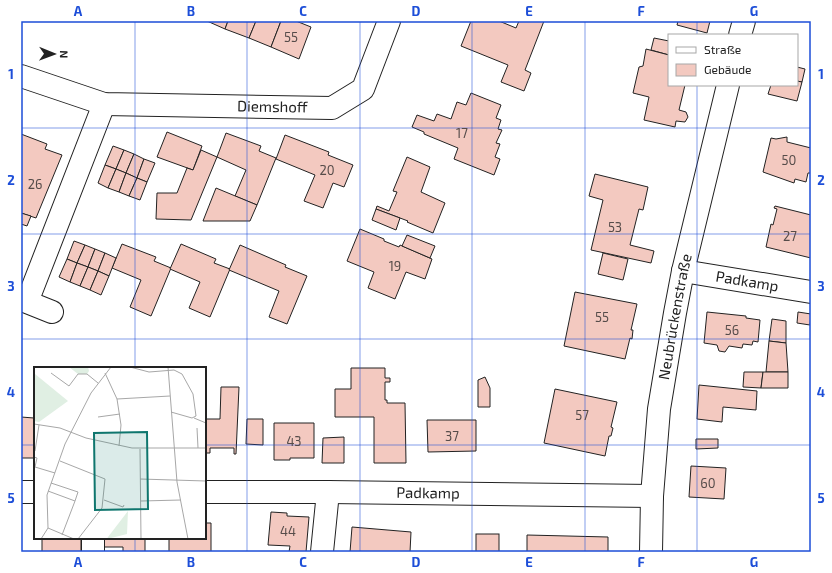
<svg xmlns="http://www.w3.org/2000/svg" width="832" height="573" font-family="'Exo 2',sans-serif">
	<rect width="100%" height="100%" fill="#fff"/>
	<g fill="#f3c9c0" stroke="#222">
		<path d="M207,21H228L225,29Z"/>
		<path d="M228,21H256L249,38L225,29Z"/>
		<path d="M256,21H281L271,47L249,38Z"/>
		<path d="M281,21H296L311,27L299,59L271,47Z"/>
		<path d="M471,21H499L516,28L519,21H544L525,70L531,73L524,91L501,82L508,65L461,46Z"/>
		<path d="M678,21H710L707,33L677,25Z"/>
		<path d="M654,38L669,41V55L651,50Z"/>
		<path d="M646,49L669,55V85H685L679,110L686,112L688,117L685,122L676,121L675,127L644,120L649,97L633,93L639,67L643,66Z"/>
		<path d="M797,67L805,69L802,82L797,81Z"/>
		<path d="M797,81L802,82L797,101L768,94L771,85H797Z"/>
		<path d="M471,93L501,105L496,118L501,120L498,129L502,130L496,143L500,144L495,157L500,159L494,175L454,159L458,148L424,134V132L412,127L417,115L434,121L437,114L451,119L457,102L466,105Z"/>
		<path d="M167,132L202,146L193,170L157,157Z"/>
		<path d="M226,133L261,146L259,151L276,158L257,205L235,196L246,170L217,157Z"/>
		<path d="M21,134L47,144L45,149L62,155L36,218L21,213Z"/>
		<path d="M285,135L329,152L328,155L353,165L344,187L333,183L323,208L304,201L315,175L276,159Z"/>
		<path d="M787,137V142L811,148V173H808L806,182L795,179L794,183L763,172L771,138L776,139Z"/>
		<path d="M113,146L124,150L116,169L105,165Z"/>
		<path d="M124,150L134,154L126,173L116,169Z"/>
		<path d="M201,150L217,157L191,220L156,219L157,193H177L187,168L193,170Z"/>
		<path d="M134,154L144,159L137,178L126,173Z"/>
		<path d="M407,157L430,167L421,192L445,203L433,233L407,222L408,221L376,209L377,206L389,211L397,192L393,191Z"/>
		<path d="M144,159L155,163L147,182L137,178Z"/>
		<path d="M105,165L116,169L108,188L98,183Z"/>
		<path d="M116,169L126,173L119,192L108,188Z"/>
		<path d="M126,173L137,178L129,196L119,192Z"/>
		<path d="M595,174L648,187L643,210L639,209L630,245L654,251L651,263L591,250L603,200L589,196Z"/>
		<path d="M137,178L147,182L140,200L129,196Z"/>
		<path d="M216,188L257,205L250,221H203Z"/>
		<path d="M775,206L811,215V258L766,247L771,224L773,225L777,209L774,208Z"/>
		<path d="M376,209L400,218L396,230L372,220Z"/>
		<path d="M21,213L31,216L27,226L21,224Z"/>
		<path d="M360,229L384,239V241L399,247L400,245L432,259L425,279L406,272L395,299L368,288L374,272L347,261Z"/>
		<path d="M407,235L435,246L430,258L402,246Z"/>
		<path d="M74,241L85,245L77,263L67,259Z"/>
		<path d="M122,244L156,257L154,261L171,268L151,316L130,307L141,280L112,268Z"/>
		<path d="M181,244L216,259L214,263L230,269L210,317L189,308L200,282L170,269Z"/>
		<path d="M85,245L95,249L88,267L77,263Z"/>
		<path d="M240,245L286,265L285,267L307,276L287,324L269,317L279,291L229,270Z"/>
		<path d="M95,249L105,253L98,271L88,267Z"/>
		<path d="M105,253L116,258L109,276L98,271Z"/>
		<path d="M603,253L628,259L623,280L598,274Z"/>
		<path d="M67,259L77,263L70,282L59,277Z"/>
		<path d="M77,263L88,267L80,286L70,282Z"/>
		<path d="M88,267L98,271L90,290L80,286Z"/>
		<path d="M98,271L109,276L101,295L90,290Z"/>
		<path d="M575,292L637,304L631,330H633L632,339L630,338L625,359L564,346Z"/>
		<path d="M707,312L746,316V318L760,320L758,342L753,341L752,345L743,344L742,348L729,346L725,352L719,351L717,345L704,343Z"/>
		<path d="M798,312L811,314L810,325L797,323Z"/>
		<path d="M772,319L786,321V343L769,341Z"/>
		<path d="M769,341L786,343L788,372H766Z"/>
		<path d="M351,368H385V378H390V382H385V400H387V403H405L406,463H374V417H335V389H351Z"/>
		<path d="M744,372H763L761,388L743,387Z"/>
		<path d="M763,372H788V388H761Z"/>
		<path d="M485,377L490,388V407H478V380Z"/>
		<path d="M699,385L757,391L756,410L723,407L722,422L697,419Z"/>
		<path d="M221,387H239L236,454H234V448H210V453H205V419H220Z"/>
		<path d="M555,389L617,402L611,427L613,428L611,436H609L605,456L544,443Z"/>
		<path d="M21,417L34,418V458H21Z"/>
		<path d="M247,419H263V445L246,444Z"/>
		<path d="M427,420H476V451L428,452Z"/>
		<path d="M274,423H314V458H290V460H274Z"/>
		<path d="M344,437V463H322L323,438Z"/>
		<path d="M696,439H718V448L696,449Z"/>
		<path d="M691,466L726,468L724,499L689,497Z"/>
		<path d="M271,512L287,513V516L309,517L306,552H289L290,546L268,545Z"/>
		<path d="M205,523H211V552H169V538H168H205Z"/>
		<path d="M352,527L411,532L410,552H350Z"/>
		<rect x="476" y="534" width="23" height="18"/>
		<path d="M527,535L608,537V552H527Z"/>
		<rect x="42" y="538" width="39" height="14"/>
		<path d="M104,538H145V552H123V547H104Z"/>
	</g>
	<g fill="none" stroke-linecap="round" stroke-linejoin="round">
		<defs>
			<g id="minor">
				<path d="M740,35L744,21"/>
				<path id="s1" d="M21,76L104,104L332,108L363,89L389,21"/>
				<path id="s2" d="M683,271L811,292"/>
				<path d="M52,312L27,302L104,104"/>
				<path d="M21,492H35"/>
				<path id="s3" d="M205,492H328L652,496"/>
				<path d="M93,552V538"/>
				<path d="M322,552L328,492"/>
				<path id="s4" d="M651,552L652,496L659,409L675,313L683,271L728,85"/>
			</g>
		</defs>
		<use href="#minor" stroke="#222" stroke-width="24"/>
		<use href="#minor" stroke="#fff" stroke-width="22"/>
	</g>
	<path fill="none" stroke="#1d4ed8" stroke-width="1" stroke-opacity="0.55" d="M135,21V368M247,21V552M360,21V552M472,21V552M585,21V552M697,21V35M697,85V552M21,128H811M21,234H811M21,339H811M21,445H35M205,445H811M135,538V552"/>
	<g text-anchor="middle" stroke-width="3" stroke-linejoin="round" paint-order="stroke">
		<g font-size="13" fill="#564c4a">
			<text x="291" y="42">55</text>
			<text x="462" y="138">17</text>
			<text x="789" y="165">50</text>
			<text x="327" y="175">20</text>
			<text x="35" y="189">26</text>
			<text x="615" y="232">53</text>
			<text x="790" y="241">27</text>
			<text x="395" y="271">19</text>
			<text x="602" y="322">55</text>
			<text x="732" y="335">56</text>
			<text x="582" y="420">57</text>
			<text x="452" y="441">37</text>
			<text x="294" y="446">43</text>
			<text x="708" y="488">60</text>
			<text x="288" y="536">44</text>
		</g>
		<g font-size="15" fill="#222" stroke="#fff">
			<text dy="5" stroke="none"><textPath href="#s1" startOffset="256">Diemshoff</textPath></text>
			<text dy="5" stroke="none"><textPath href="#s2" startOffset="65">Padkamp</textPath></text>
			<text dy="5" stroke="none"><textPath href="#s4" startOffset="237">Neubrückenstraße</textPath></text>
			<text dy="5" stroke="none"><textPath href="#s3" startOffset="223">Padkamp</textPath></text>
		</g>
	</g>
	<g transform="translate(34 367)">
		<rect width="172" height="172" fill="#fff"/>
		<path d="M35,0H54L55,4L53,7H44ZM1,7L34,34L5,55L0,54ZM94,144L93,167L73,172L74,170Z" fill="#e0efe3"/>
		<path fill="none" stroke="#a7a7a7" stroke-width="1" d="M96,0L115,5L140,3L148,7L159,27L162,49L158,51L137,45M134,0L143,115L154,172M17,6L35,19L44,7H53L64,16M71,6L83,32L87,58L85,79M83,32L136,29M64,50L86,47M160,51L172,56M0,57L26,61L52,71L98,81H172M163,61L164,81M106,82L107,172M1,84L5,58M0,90L3,91L1,100L21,106M26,94L71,112L68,141L44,172M106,112L172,114M17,116L44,125L41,134M14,124L41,134L28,168M70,133L89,140L90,138M107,134L147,133M14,161L13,128L31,77L57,26L77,0M14,161L40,172M7,172L14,161"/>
		<path fill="#0f766e" fill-opacity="0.15" stroke="#0f766e" stroke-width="2" d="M113,65L114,142L61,143L60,66Z"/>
		<rect width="172" height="172" fill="none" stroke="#222" stroke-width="2"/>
	</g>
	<rect width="832" height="573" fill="none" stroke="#ffffff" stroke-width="44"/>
	<rect x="668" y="34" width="130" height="52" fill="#ffffff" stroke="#a7a7a7"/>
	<rect x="676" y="47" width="20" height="6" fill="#ffffff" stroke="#a7a7a7"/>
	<text x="704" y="54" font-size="12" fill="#222222">Straße</text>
	<rect x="676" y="64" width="20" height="12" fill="#f3c9c0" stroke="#a7a7a7"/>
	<text x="704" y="74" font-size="12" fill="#222222">Gebäude</text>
	<g transform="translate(54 54) rotate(91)" stroke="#ffffff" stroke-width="3" paint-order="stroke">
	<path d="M0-3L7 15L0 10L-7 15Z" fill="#222222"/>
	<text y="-6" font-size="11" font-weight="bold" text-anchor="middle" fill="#222222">N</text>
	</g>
	<rect x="22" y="22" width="788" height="529" fill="none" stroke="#1d4ed8" stroke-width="1.5"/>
	<g font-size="13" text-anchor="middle" font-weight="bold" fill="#1d4ed8">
		<text x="78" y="16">A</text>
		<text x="191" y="16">B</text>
		<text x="303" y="16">C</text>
		<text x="416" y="16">D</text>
		<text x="529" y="16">E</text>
		<text x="641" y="16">F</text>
		<text x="754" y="16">G</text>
		<text x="11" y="79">1</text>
		<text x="821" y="79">1</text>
		<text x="11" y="185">2</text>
		<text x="821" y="185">2</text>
		<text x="11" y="291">3</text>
		<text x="821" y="291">3</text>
		<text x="11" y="397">4</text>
		<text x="821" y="397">4</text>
		<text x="11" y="503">5</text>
		<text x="821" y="503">5</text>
		<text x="78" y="567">A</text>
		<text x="191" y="567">B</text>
		<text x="303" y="567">C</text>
		<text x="416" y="567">D</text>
		<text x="529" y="567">E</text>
		<text x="641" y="567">F</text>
		<text x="754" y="567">G</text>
	</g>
</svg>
